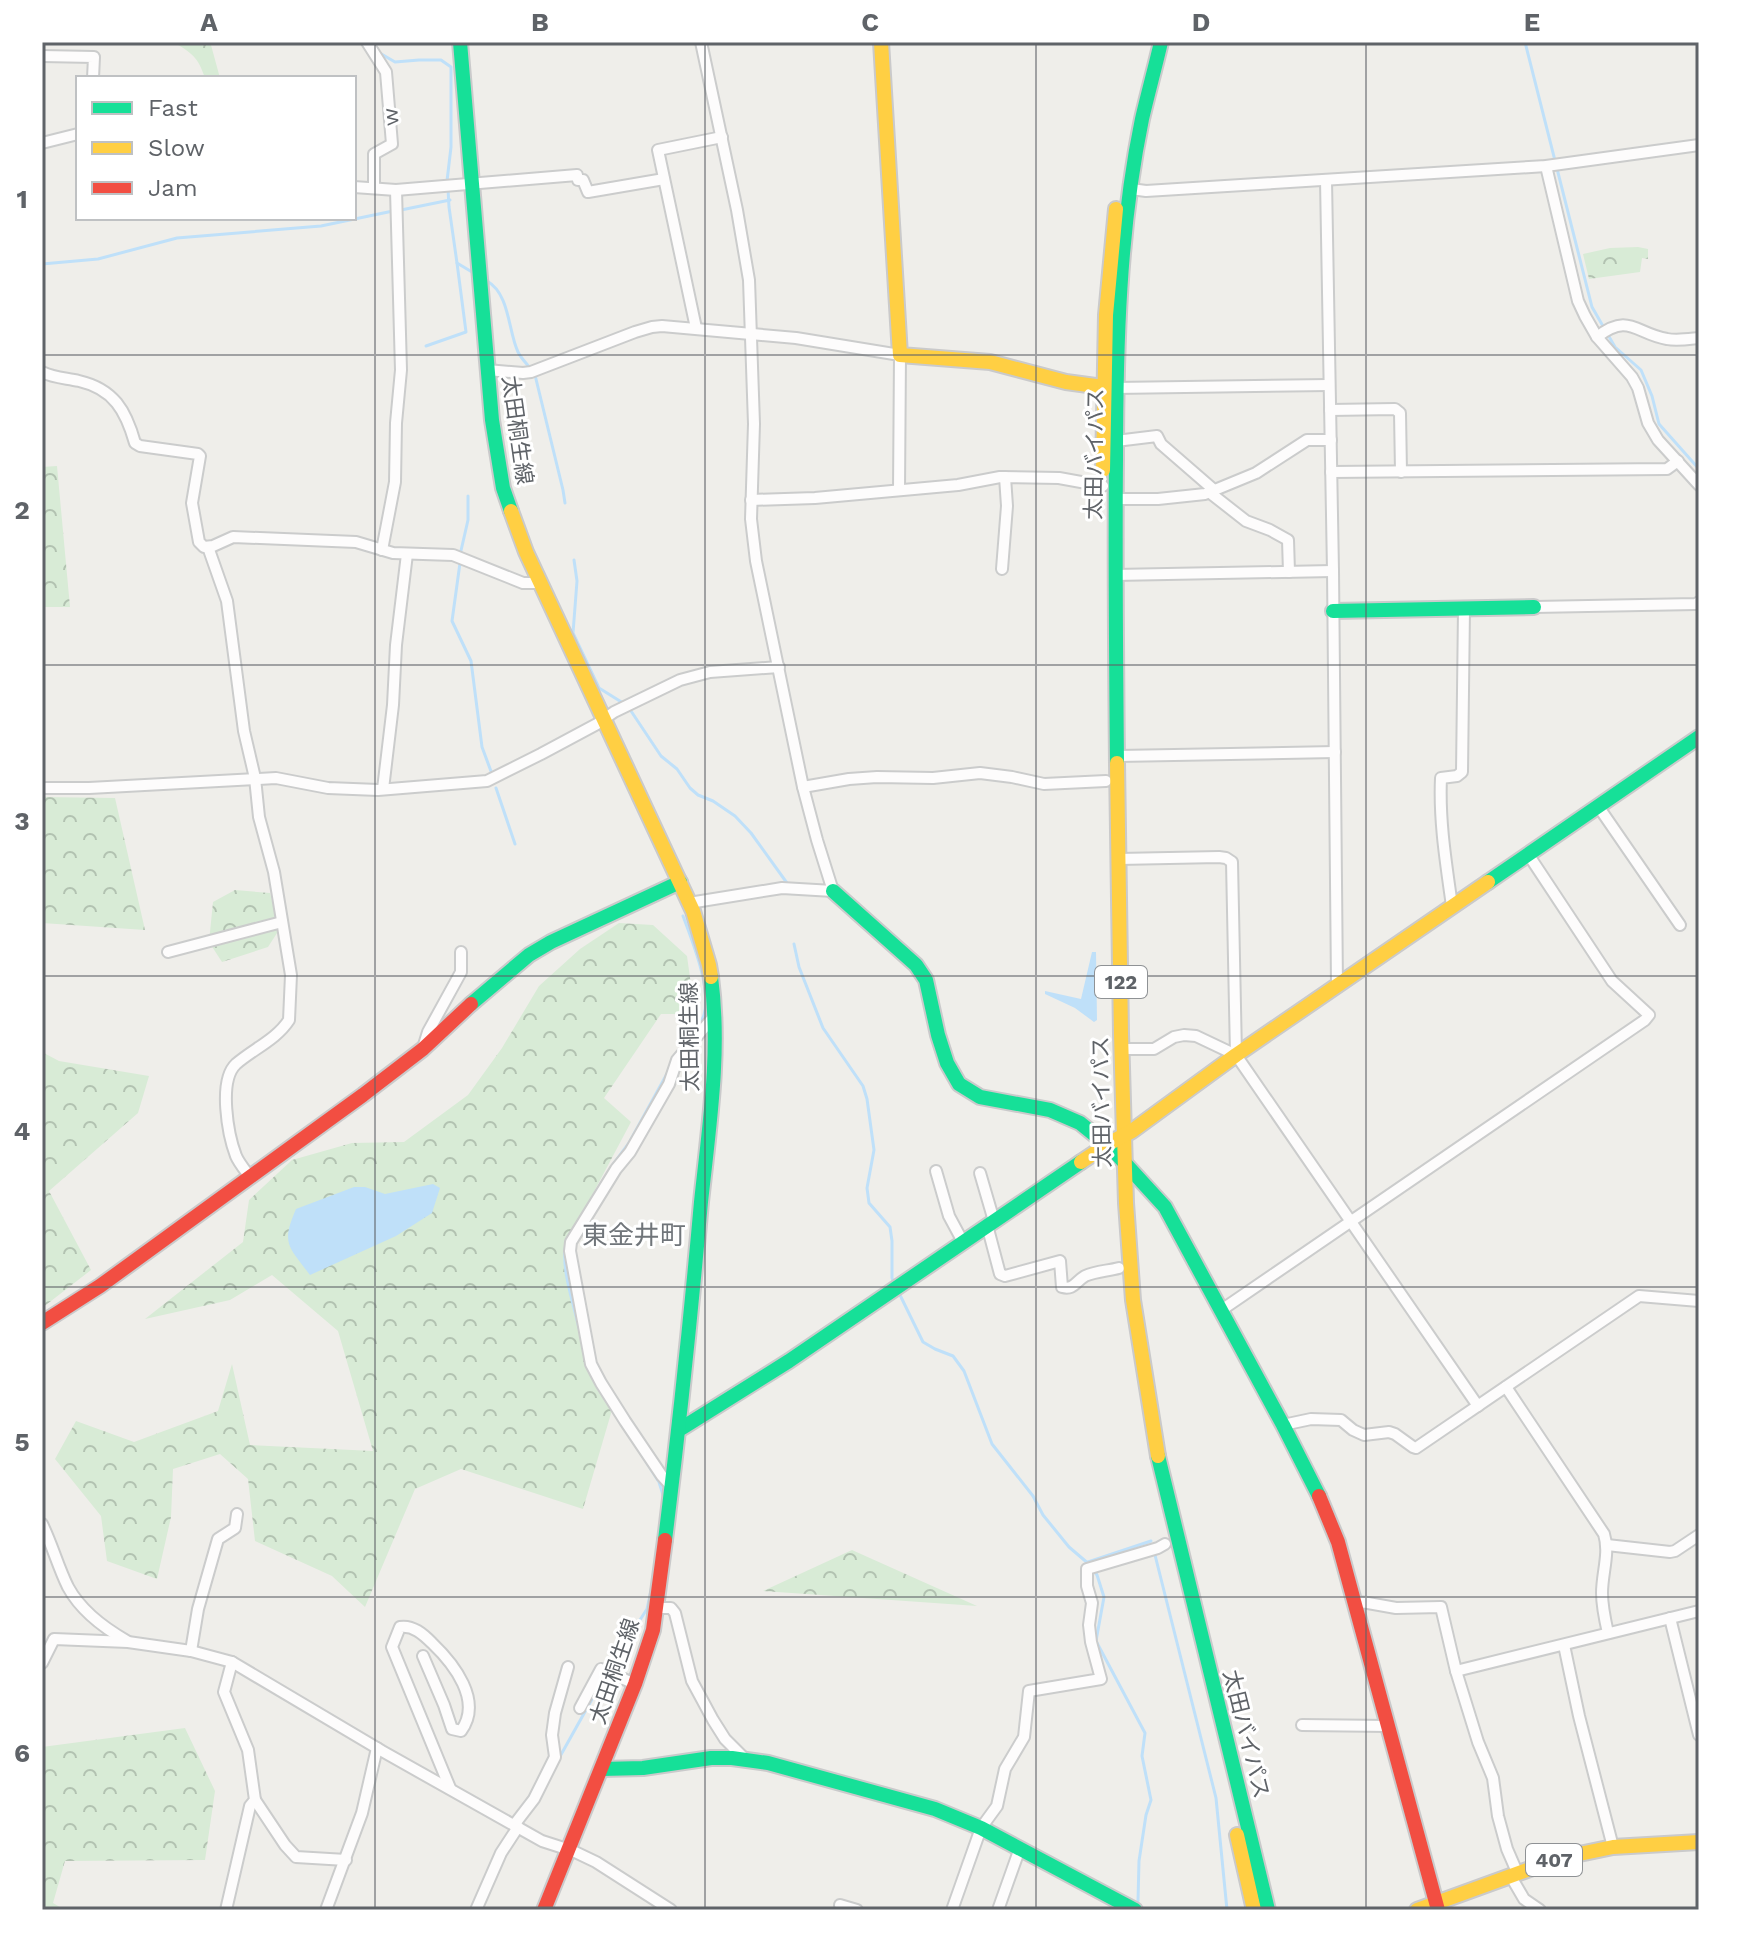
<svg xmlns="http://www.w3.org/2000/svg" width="1741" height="1952" font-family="'Work Sans','Noto Sans JP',sans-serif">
	<defs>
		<pattern id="forest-crowns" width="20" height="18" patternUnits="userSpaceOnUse" patternTransform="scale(2)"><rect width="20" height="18" fill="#d8ebd6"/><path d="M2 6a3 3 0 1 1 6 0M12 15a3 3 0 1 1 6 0" fill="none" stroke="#b2c2b1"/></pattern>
	</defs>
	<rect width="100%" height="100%" fill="#efeeea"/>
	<g fill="url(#forest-crowns)">
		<path d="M173,42H204L211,45L220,78H205C198,57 192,53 173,42Z"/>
		<path d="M1638,247L1648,249V259L1642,258L1640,272L1589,279L1583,254L1610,248Z"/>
		<path d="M57,466L70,607H42V467Z"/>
		<path d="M42,797L115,798L145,930L42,923Z"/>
		<path d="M235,890L270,893L279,930L268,947L222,962L209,942L213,902Z"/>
		<path d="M619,923L653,925L687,956L695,1014H661L604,1098L631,1122L564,1248L588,1365L612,1410L583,1509L461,1469L415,1489L365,1607L332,1576L255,1541L248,1479L220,1454L173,1469L171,1517L157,1579L107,1561L101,1516L55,1459L76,1421L134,1442L218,1411L232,1364L250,1445L373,1451L338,1331L272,1275L230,1300L145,1319L243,1242L249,1200L292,1160L352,1143L404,1142L468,1095L502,1048L539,986L580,949Z"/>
		<path d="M42,1052L59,1061L149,1076L138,1113L49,1191L91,1270L42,1308Z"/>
		<path d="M852,1550L977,1606L763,1591Z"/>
		<path d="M185,1728L215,1791L205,1860L65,1861L53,1903L65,1910H42V1747Z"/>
	</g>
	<g fill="#bfe0f9">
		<path d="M1092,952H1096L1097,1020L1094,1022L1075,1008L1045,994V991L1081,999Z"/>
		<path d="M433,1184L440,1188L432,1213L396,1236L310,1275C288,1246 281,1244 296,1209L354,1187H365L385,1194Z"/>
	</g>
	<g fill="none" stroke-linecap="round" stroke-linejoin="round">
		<g stroke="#bfe0f9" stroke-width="3">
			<path d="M1525,42L1592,307L1615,347L1641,370L1652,396L1659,424L1699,469"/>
			<path d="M378,52L395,62L419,60H441L451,67V147L447,181"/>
			<path d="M448,189L449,207L457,263L472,272"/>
			<path d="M401,210L450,200"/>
			<path d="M42,264L98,259L177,238L321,226L393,211"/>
			<path d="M487,281C510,294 508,331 518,352C521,358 526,363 530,368"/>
			<path d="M426,346L466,332L457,263"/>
			<path d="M535,375L563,490L565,503"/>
			<path d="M460,555L468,520V496"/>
			<path d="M574,560L577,581L573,633L599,688L623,703"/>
			<path d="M460,563L452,621L471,661L482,747L492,774"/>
			<path d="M629,708L661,756L677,769L690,788L698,795L713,801L735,816L751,833L787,883"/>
			<path d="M496,788L515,844"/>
			<path d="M794,944L799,967L823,1028L863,1086L867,1099L874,1150L867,1188L869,1203L890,1227L892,1241V1278L894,1283"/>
			<path d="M682,1046C689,1037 701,1025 704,1015C712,990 692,940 683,916"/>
			<path d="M612,1166L629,1143L669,1070"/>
			<path d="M567,1241C559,1263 574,1305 579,1328"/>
			<path d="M899,1293L923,1342L935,1349L953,1356L964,1371L992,1444L1033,1496L1043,1515L1069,1547L1090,1565"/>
			<path d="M629,1435L659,1482L664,1498"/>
			<path d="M1155,1555L1216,1798L1227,1910"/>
			<path d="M1088,1562L1151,1541"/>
			<path d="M1094,1571L1097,1575L1104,1597L1096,1641L1145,1733L1142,1756L1151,1800L1146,1815L1139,1861L1138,1901"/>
			<path d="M558,1760L610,1667L647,1609L653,1581"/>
		</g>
		<defs>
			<g id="street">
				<path d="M367,42L386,72L392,144L374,154V187"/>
				<path d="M42,56L94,57L93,78"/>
				<path d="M42,143L78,134"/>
				<path d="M1546,166L1578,301L1585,316L1597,337L1632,377L1638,388L1648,423L1658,440L1699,485"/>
				<path d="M1326,180L1333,571L1337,985"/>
				<path d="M354,187L396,190L577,175L578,180H583L588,192L664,179"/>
				<path d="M1131,189L1146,191L1546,166L1699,145"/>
				<path d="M696,328L658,150L722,137"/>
				<path d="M1597,337C1629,312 1636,334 1667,339C1677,341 1689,339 1699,338"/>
				<path d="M487,370L523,373L531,372L635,332L652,327L662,326L796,338L900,355L899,490"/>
				<path d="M42,372C54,378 66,378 79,381C114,389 126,411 135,443L140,446L198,454L200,456L192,503L199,542L204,547L213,546L233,537L356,542L393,553L453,555L523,583H539"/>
				<path d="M1115,388L1329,385"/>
				<path d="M1330,410L1395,409L1400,413L1401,472"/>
				<path d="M1116,441L1157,436L1161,444L1214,490"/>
				<path d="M1331,472L1667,469L1678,461"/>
				<path d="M1209,492L1246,521L1270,530L1288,540L1289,572"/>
				<path d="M1115,499H1158L1205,494L1256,473L1307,440H1331"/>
				<path d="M751,500L815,498L958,485L1000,477L1059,478L1103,486"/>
				<path d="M208,547L227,601L244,731L255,778L259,817L274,872L291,975L289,1020C276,1040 253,1049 236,1064C218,1081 228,1135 236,1156C239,1163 245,1170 250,1177"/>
				<path d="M382,550L395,482L396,423L401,370L396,190"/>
				<path d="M1002,569L1007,506L1005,477"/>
				<path d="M1115,575L1333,571"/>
				<path d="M1534,607L1696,604L1699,602"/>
				<path d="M1118,756L1335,752"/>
				<path d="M803,787L849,779L877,777L933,778L980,773L1012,777L1044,784L1106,781"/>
				<path d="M46,788H89L276,778L328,788L378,790L487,781L541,754L597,724L614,712L680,680L710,672L779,667"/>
				<path d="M383,789L393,705L396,645L407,554"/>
				<path d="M1598,806L1680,925"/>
				<path d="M1119,859L1219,857L1226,858L1232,862L1236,1055"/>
				<path d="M689,903L782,888L833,891L817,840L803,787L756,561L751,519L754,424L749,280L737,210L701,42"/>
				<path d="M1452,906C1446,863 1439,821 1441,778L1457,776L1462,772L1464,609"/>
				<path d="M168,952L282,922"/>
				<path d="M423,1048L428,1032L461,972V952"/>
				<path d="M1122,1049H1154L1174,1037L1184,1035L1196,1036L1236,1055L1478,1406"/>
				<path d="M936,1171L949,1216L963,1242"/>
				<path d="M980,1173L994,1221"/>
				<path d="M987,1225L1000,1274L1005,1276L1060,1261L1062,1287C1074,1290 1075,1282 1085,1276C1096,1271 1108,1271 1119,1268"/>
				<path d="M1220,1311L1645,1020L1649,1015L1612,981L1528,854"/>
				<path d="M1506,1387L1604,1534C1610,1553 1602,1573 1602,1593C1602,1607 1605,1620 1608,1633"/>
				<path d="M1283,1425L1311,1419L1341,1420L1353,1430L1364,1435L1389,1432L1395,1434L1413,1447L1416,1448L1639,1296L1699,1301"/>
				<path d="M672,1487L662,1476L625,1421L601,1383L591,1364L570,1251L571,1242L616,1169L630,1152L669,1084L677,1060L715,1015"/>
				<path d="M42,1524C52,1544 58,1567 68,1587C81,1611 104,1628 127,1641"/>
				<path d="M1607,1545L1670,1552L1675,1551L1699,1535"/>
				<path d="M1356,1602L1368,1603L1396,1608L1441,1607L1456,1671L1478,1742L1493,1778L1498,1816L1507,1849L1517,1872"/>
				<path d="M657,1608H671L675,1613L692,1681L713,1720L725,1739L745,1759"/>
				<path d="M1670,1618L1699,1735"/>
				<path d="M1564,1645L1579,1716L1613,1847"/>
				<path d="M191,1651L198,1609L218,1539L235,1528L237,1514"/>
				<path d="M423,1656L444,1705L452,1729L461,1731C483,1701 454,1664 432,1643C423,1634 413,1625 400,1627L392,1647L450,1788"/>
				<path d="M42,1663L54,1639L128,1642L191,1651L232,1662L382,1751L542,1841L573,1851L596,1862L671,1910"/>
				<path d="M1456,1671L1699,1611"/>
				<path d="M580,1708L601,1669L635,1684"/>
				<path d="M1302,1725L1388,1726"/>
				<path d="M255,1800L285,1845L296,1857L346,1860"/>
				<path d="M514,1825L534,1799L555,1757L552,1735L555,1713L568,1667"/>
				<path d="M1510,1875L1524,1899L1540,1910"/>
				<path d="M840,1905L857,1910"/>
				<path d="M226,1910L250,1806L255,1800L248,1750L224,1692L232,1662"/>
				<path d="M326,1910L362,1813L377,1748"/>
				<path d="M476,1910L501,1853L518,1827"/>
				<path d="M952,1910L981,1828L997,1806L1005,1769L1024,1737L1029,1691L1101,1679L1091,1642L1089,1625L1092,1603L1087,1586V1569L1158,1548L1165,1544"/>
				<path d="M998,1910L1020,1848"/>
			</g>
			<g id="fast">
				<path d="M460,42L492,420L503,488L511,511"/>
				<path d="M1333,611L1534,607"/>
				<path d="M1117,763C1116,662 1115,560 1116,459C1116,346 1119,230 1142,119C1148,93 1155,68 1161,42"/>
				<path d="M1488,882L1699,737"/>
				<path d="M833,891L916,965L926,980L938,1035L947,1063L959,1084L980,1097L1050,1110L1080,1123L1112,1149L1165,1207L1283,1425L1319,1496"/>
				<path d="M471,1004L529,955L551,942L680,882"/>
				<path d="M682,1428L789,1361L1081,1162"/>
				<path d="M1158,1456L1268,1910"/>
				<path d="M665,1540C679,1428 691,1315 701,1202C709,1127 721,1052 711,977"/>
				<path d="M602,1769L643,1768L711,1758H732L768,1763L935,1809L981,1828L1135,1910"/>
			</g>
			<g id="slow">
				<path d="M881,42L900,355L990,362L1066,382L1103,387"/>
				<path d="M1103,470L1106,315L1116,209"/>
				<path d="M511,511L526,552L693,911L709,965L711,977"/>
				<path d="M1117,763L1121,1034L1126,1203L1133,1300L1158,1456"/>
				<path d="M1081,1162L1108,1144L1132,1131L1236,1055L1488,882"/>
				<path d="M1237,1835L1254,1910"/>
				<path d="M1417,1910L1560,1858L1613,1847L1699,1842"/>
			</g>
			<g id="jam">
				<path d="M42,1323L100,1286L363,1095L423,1049L471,1004"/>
				<path d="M1319,1496L1338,1542L1438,1910"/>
				<path d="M544,1910L635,1684L653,1630L665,1540"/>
			</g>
		</defs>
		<use href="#street" stroke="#cbcccc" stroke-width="14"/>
		<use href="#fast" stroke="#cacacb" stroke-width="18"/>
		<use href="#slow" stroke="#cacacb" stroke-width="18"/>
		<use href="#jam" stroke="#cacacb" stroke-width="18"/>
		<use href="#street" stroke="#fdfcfc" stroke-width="10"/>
		<use href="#fast" stroke="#16e098" stroke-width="14"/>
		<use href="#slow" stroke="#ffcf43" stroke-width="14"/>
		<use href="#jam" stroke="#f24e42" stroke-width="14"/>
	</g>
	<path fill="none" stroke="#5f6368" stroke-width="2" stroke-opacity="0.55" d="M375,42V1910M705,42V1910M1036,42V1910M1366,42V1910M42,355H1699M42,665H1699M42,976H1699M42,1287H1699M42,1597H1699"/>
	<g text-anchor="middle" stroke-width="6" stroke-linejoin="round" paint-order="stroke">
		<g fill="#fff" stroke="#8f9295" stroke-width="2">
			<rect x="1095" y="966" width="52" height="32" rx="6"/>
			<rect x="1526" y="1844" width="56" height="32" rx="6"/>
		</g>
		<g font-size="20" font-weight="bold" fill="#5f6368">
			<text x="1121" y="989">122</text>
			<text x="1554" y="1867">407</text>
		</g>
		<g font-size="22" fill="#5f6368" stroke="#fff">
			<text transform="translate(390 117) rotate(-95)" y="8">w</text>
			<text transform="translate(518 430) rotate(82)" y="8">太田桐生線</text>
			<text transform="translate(1094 454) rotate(-89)" y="8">太田バイパス</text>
			<text transform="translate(689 1037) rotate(-91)" y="8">太田桐生線</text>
			<text transform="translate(1101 1102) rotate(-91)" y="8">太田バイパス</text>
			<text transform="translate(614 1671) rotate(-71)" y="8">太田桐生線</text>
			<text transform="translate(1247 1734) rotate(76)" y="8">太田バイパス</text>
		</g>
		<g font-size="26" fill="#70757a" stroke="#fff">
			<text x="634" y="1244">東金井町</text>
		</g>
	</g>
	<rect width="1741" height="1952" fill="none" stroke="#ffffff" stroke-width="88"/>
	<rect x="76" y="76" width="280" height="144" fill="#ffffff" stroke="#bfc1c3" stroke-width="2"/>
	<rect x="92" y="102" width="40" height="12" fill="#16e098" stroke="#bfc1c3" stroke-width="2"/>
	<text x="148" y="116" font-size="24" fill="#5f6368">Fast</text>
	<rect x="92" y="142" width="40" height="12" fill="#ffcf43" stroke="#bfc1c3" stroke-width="2"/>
	<text x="148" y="156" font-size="24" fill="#5f6368">Slow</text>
	<rect x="92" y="182" width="40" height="12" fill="#f24e42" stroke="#bfc1c3" stroke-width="2"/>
	<text x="148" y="196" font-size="24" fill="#5f6368">Jam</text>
	<rect x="44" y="44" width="1653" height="1864" fill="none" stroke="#5f6368" stroke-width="3"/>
	<g font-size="26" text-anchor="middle" font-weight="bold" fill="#5f6368">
		<text x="209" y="31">A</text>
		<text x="540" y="31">B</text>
		<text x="870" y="31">C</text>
		<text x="1201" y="31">D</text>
		<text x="1532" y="31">E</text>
		<text x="22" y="208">1</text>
		<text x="22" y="519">2</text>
		<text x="22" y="830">3</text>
		<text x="22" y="1140">4</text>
		<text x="22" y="1451">5</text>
		<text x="22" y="1762">6</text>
	</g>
</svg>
